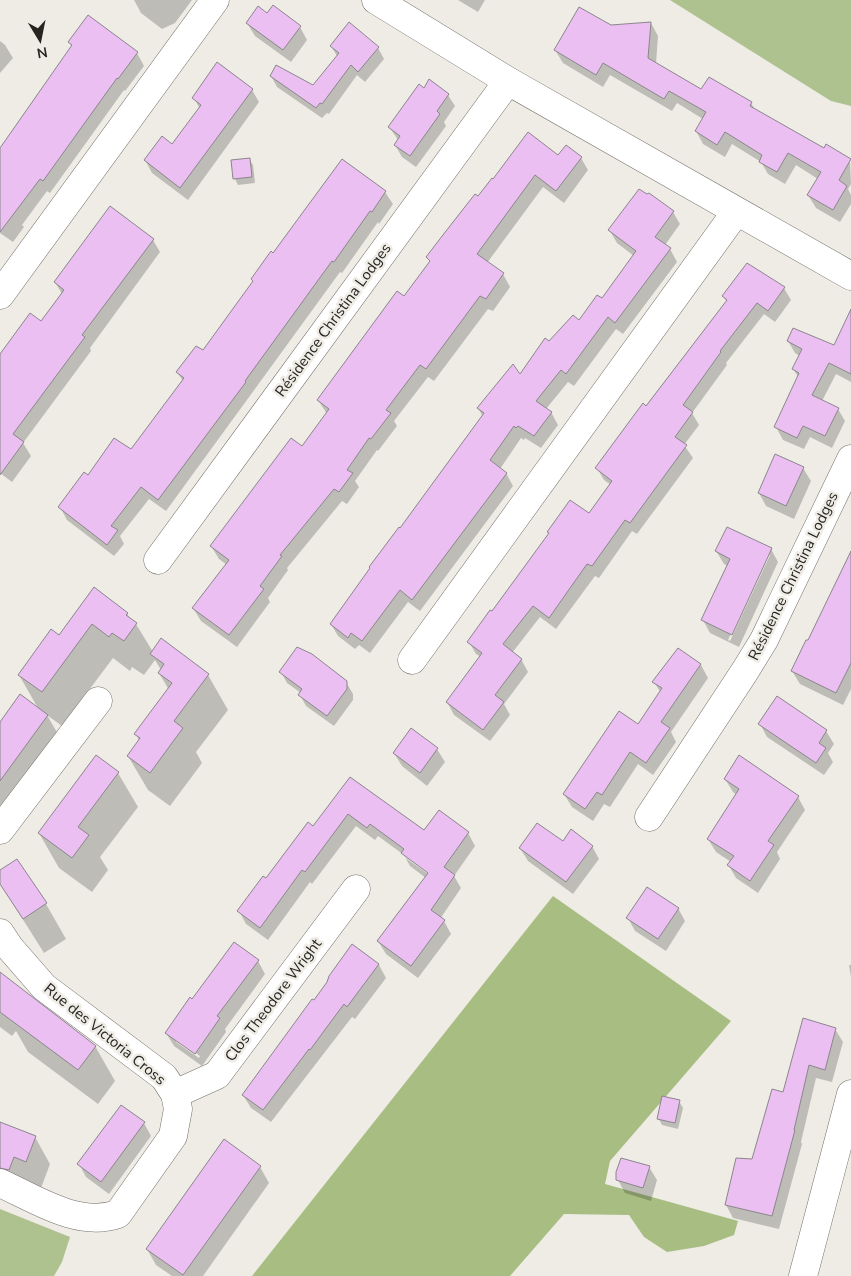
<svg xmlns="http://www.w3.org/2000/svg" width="851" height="1276" font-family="'Nunito Sans',sans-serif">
	<rect width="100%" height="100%" fill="#eeece5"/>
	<g fill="#aec290">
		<path d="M670,0H851V106L831,101Z"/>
		<path d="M0,1209L70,1237L62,1262L54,1276H0Z"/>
	</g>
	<path fill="#a7bd82" d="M553,896L731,1021L610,1161L605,1184L738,1221L734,1235L704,1246L667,1252L644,1237L629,1215L564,1214L510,1276H252Z"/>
	<g fill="#0003" fill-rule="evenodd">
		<path d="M134,0H192L175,23L162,29L141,13Z"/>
		<path d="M458,0H485L478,12Z"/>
		<path d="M267,15L300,27L307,40L291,62L255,36L247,23Z"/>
		<path d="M88,17L137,53L144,66L125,91L124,90L50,193L47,191L22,225L24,227L13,242L0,233V165L72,47L69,42Z"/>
		<path d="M651,23L658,36L656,64L702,91L751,103L756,111L824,150L850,160L851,184L848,189L851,195V204L840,222L816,208L808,195L818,179L796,165L785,184L768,174L761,162L732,144L725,157L703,144L696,131L703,119L677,103L672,111L610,75L603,87L563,63L555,50L611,27Z"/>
		<path d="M0,41L5,45L13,58L0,73Z"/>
		<path d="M331,46L378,48L384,59L365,82L357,75L329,114L327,113L322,118L277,87L271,76L314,87L337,56Z"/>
		<path d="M424,89L448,95L455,106L444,122L446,126L416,167L402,157L395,145L398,140L390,128Z"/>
		<path d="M252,90L259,102L188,200L152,173L145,160L172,145L200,109L194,98Z"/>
		<path d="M558,157L581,158L588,170L564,203L543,187L487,263L503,274L510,287L493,311L488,309L434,381L428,377L394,421L397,426L378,451L377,450L355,481L359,487L347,504L342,501L287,568L288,570L268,598L270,602L237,647L201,621L193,608L227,565L219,559L211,546L302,448L327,414L318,400L404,298L430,262L428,258L478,198Z"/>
		<path d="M249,159L253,165L255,183L238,185L235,179Z"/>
		<path d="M385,192L393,204L379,224L378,222L342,273L340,272L166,511L149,499L120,536L124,544L114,556L67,520L60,507L88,477L132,451L183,381L177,372L203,352L273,254Z"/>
		<path d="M673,212L680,224L665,245L670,249L677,262L623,334L616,329L574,386L568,382L546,409L551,412L558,425L541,448L525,438L524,440L521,438L500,469L506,473L513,486L420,611L408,602L370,653L359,645L355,649L338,636L331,624L483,417L478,408L520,376L549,343L579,321L602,300L634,256L617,243L610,231Z"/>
		<path d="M153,240L160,252L90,348L91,351L23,443L31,456L12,482L0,473V357L41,323L62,294L55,282Z"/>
		<path d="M784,288L791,300L775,322L764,314L726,363L727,365L692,413L699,425L684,445L693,458L637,534L632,531L599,578L595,576L556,629L540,617L512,653L521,659L528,672L504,704L510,715L490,741L454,715L447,702L481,657L476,654L469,642L492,613L550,534L548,532L589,515L611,485L604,480L597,468L727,302L723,296Z"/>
		<path d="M851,324V382L836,374L822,401L838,409L845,421L832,448L810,437L804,449L783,440L776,427L799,378L793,369L800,356L795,353L788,341L834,347Z"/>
		<path d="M803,468L811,481L794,519L766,506L759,493Z"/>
		<path d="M771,549L778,562L739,647L710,633L703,620L728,566L724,564L716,551ZM767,555H770L730,641L728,640Z"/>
		<path d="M851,553V689L843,705L800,684L792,671L809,642Z"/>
		<path d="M94,589L127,613L130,619L136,624L153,652L208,675L228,710L196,752L202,763L170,806L148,790L128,756L139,741L136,734L169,690L159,673L161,670L155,660L144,675L132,667L130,671L113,658L62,726L47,715L67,750L0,824V723L39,710L19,675L59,636Z"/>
		<path d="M701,665L708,678L671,732L676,742L653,775L638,764L610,807L604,804L593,821L572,807L564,794L638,726L661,693L654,682Z"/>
		<path d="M281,672L346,682L353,694V700L334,726L306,706L300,695L301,693L287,683Z"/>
		<path d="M760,724L826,731L834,744L828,753L833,762L824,775L767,737Z"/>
		<path d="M411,730L437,749L445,762L427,786L402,766L394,753Z"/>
		<path d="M118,773L138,807L100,857L108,870L92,892L59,868L39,833Z"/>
		<path d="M350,779L424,832L468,833L475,846L454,876L461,888L440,919L444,921L451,934L418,978L386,954L378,941L426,878L410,866L404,855L378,836L375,840L356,826L312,884L310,882L268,940L246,924L239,911L314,828ZM406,855L434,875L432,877L410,861L405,857Z"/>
		<path d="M725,779L798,797L805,810L777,852L780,859L758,893L736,878L729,866L731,862L716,852L708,839L737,795L733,792Z"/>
		<path d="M563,843L592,846L599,859L573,894L528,861L520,848Z"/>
		<path d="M17,860L46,904L66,939L44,953L0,883V872Z"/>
		<path d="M678,908L685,921L666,951L635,931L628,918Z"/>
		<path d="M352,946L379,965L386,978L355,1019L352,1017L271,1122L251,1108L243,1095L314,1002Z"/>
		<path d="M258,961L265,974L225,1029L226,1032L202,1066L174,1046L166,1033L192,1000ZM176,1039L200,1056L199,1058L176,1042Z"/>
		<path d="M849,965H851V977Z"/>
		<path d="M0,986L95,1046L115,1081L98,1104L28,1052L16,1031L12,1036L0,1027Z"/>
		<path d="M835,1029L843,1042L832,1082L816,1078L801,1142L802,1144L779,1229L733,1218L726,1205L753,1161L784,1093Z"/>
		<path d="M679,1101L683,1108L678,1129L662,1125L659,1119Z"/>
		<path d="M0,1123L35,1137L50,1164L41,1188L0,1173Z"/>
		<path d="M144,1123L151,1136L109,1194L86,1177L79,1164Z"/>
		<path d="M260,1167L269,1183L203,1276H172L156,1265L147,1249Z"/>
		<path d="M649,1167L657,1180L651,1201L625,1193L618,1180Z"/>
	</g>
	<g fill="#ebbff2" stroke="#8b868c">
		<path d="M273,5L301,26L283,50L246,23L258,6L267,13Z"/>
		<path d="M579,7L611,25L651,22L648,58L701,89L709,77L752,102L750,106L824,148L826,144L851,159L839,180L847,186L833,210L807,195L821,172L788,153L777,172L759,162L762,155L725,132L717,145L695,131L706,112L669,91L664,99L603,63L596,75L554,50Z"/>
		<path d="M88,15L138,52L118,79L117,78L43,181L40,179L0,232V148L72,45L68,42Z"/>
		<path d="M349,22L379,47L358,72L351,65L322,104L320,103L316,108L270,76L276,65L313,85L339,53L330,46Z"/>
		<path d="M217,62L253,89L180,188L144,160L162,136L172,144L201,105L192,98Z"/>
		<path d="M429,79L449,94L437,111L440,114L410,156L394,145L400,136L388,127L419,84L424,88Z"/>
		<path d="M528,132L558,155L566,145L582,157L556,191L535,175L477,254L504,273L486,299L480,296L426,369L420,365L386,410L391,413L371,439L369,438L347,470L353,473L339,492L334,489L280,555L282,556L260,586L264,589L229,635L192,608L229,560L210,546L291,438L302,446L329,409L317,400L397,291L404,296L430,261L426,257L446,231L475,194L478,196L492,178L493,179Z"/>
		<path d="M250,158L252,177L233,179L231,160Z"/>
		<path d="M342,159L386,191L372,212L370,211L334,262L332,261L245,381L246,382L158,500L141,487L111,526L118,530L107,545L58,507L84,472L88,475L114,438L131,449L184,378L176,372L196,346L203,350L253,281L251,279L271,251L273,253Z"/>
		<path d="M639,189L647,194L649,193L674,211L655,237L671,248L615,323L608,317L566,374L561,370L536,401L552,412L534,436L518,426L516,428L514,426L490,460L507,473L412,600L400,590L362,641L351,633L348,638L330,624L370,568L369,567L399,527L400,528L484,413L477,408L513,364L520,374L545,338L549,341L573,315L579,320L597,295L602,298L636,251L608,230Z"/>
		<path d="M110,206L154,239L82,335L85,337L13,434L24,442L0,475V354L30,313L41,321L64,290L54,282Z"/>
		<path d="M747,263L785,287L768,311L757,303L720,351L721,352L683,405L693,412L675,437L687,445L630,523L625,520L592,566L587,564L549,618L533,606L503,644L522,659L495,695L504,702L483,730L446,702L482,653L467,642L490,610L492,611L549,533L547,532L570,500L589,513L612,481L595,468L643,403L646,406L727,300L722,296Z"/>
		<path d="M851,309V374L829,363L812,395L839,408L825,436L803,426L797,438L774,427L799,373L792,369L802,349L787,341L793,328L834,345Z"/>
		<path d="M775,454L804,467L786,506L758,493Z"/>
		<path d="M727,527L772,548L732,635L701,620L730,559L715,551Z"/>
		<path d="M851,551V663L836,693L791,671L806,640H808Z"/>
		<path d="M94,587L128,613L126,615L137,623L124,641L112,633L109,637L92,624L42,692L18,675L51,629L59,635Z"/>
		<path d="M161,638L209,674L174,721L183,728L150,773L127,756L140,738L134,734L172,683L158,673L164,664L150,654Z"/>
		<path d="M297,647L312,654L347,681V689L327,716L298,695L302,689L279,672Z"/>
		<path d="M678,648L701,664L661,722L670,728L646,763L630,752L602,795L597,792L585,809L563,794L619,711L638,724L662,688L652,682Z"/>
		<path d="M20,694L48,715L0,781V722Z"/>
		<path d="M777,696L827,730L819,743L826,748L816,763L758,724Z"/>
		<path d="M411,728L438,748L420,773L393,753Z"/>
		<path d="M96,755L119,772L78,827L89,835L72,858L38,833Z"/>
		<path d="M739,755L799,796L768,841L774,845L750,881L727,865L734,856L707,839L739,789L724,779Z"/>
		<path d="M350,777L424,830L439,810L469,832L444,867L455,875L431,910L445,920L411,966L377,941L428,873L401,853L404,849L370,824L367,828L348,814L305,872L302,870L260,928L237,911L263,876L266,878L308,822L313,826Z"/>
		<path d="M537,823L563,841L571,829L593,846L566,882L519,848Z"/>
		<path d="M17,859L47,903L23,919L0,884V870Z"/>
		<path d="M647,887L679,908L658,939L626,918Z"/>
		<path d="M234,942L259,960L217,1016L220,1018L195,1054L165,1033L190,997L192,999Z"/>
		<path d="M352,944L379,964L347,1007L344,1004L310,1050L309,1049L263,1110L242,1095L312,999L314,1000L327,982L329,976Z"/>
		<path d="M0,972L96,1046L78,1070L0,1012Z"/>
		<path d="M803,1018L836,1028L825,1070L809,1065L794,1130H795L772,1216L725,1205L736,1158L752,1159L772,1089L783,1092Z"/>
		<path d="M662,1096L680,1100L675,1123L657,1119Z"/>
		<path d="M121,1105L145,1122L101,1182L77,1164Z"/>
		<path d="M0,1122L36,1136L26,1162L14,1157L9,1170L0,1168Z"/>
		<path d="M224,1139L261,1166L183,1275L146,1249Z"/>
		<path d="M621,1158L650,1166L643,1188L616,1180V1172Z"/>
	</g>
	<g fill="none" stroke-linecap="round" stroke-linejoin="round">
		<defs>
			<g id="minor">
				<path d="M376,0L508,81L851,276"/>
				<path d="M0,295L215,0"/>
				<path d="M158,560L508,81"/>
				<path d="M412,660L736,212"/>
				<path d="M649,817L745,671L764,640L851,459"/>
				<path d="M0,830L98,701"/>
				<path d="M0,933L10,948L44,987L164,1077L175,1094L178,1109L173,1136L118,1214C78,1228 36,1199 0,1183"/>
				<path d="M175,1094L217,1075L356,889"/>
				<path d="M803,1276L851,1094"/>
			</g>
		</defs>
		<use href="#minor" stroke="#75726c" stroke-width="29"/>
		<use href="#minor" stroke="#fff" stroke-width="28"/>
	</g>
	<g text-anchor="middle" stroke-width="5" stroke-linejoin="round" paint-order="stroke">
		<g font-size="15" fill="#252421" stroke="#eeece5">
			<text transform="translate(333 320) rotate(-54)" y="5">Résidence Christina Lodges</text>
			<text transform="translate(793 576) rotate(-64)" y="5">Résidence Christina Lodges</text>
			<text transform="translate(273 1000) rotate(-53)" y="5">Clos Theodore Wright</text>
			<text transform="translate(105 1034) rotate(39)" y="5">Rue des Victoria Cross</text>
		</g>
	</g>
	<g transform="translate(40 40) rotate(170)" stroke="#eeece5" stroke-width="4" paint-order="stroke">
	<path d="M0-4L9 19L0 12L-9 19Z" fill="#252421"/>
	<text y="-8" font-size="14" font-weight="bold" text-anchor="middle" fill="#252421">N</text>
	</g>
</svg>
